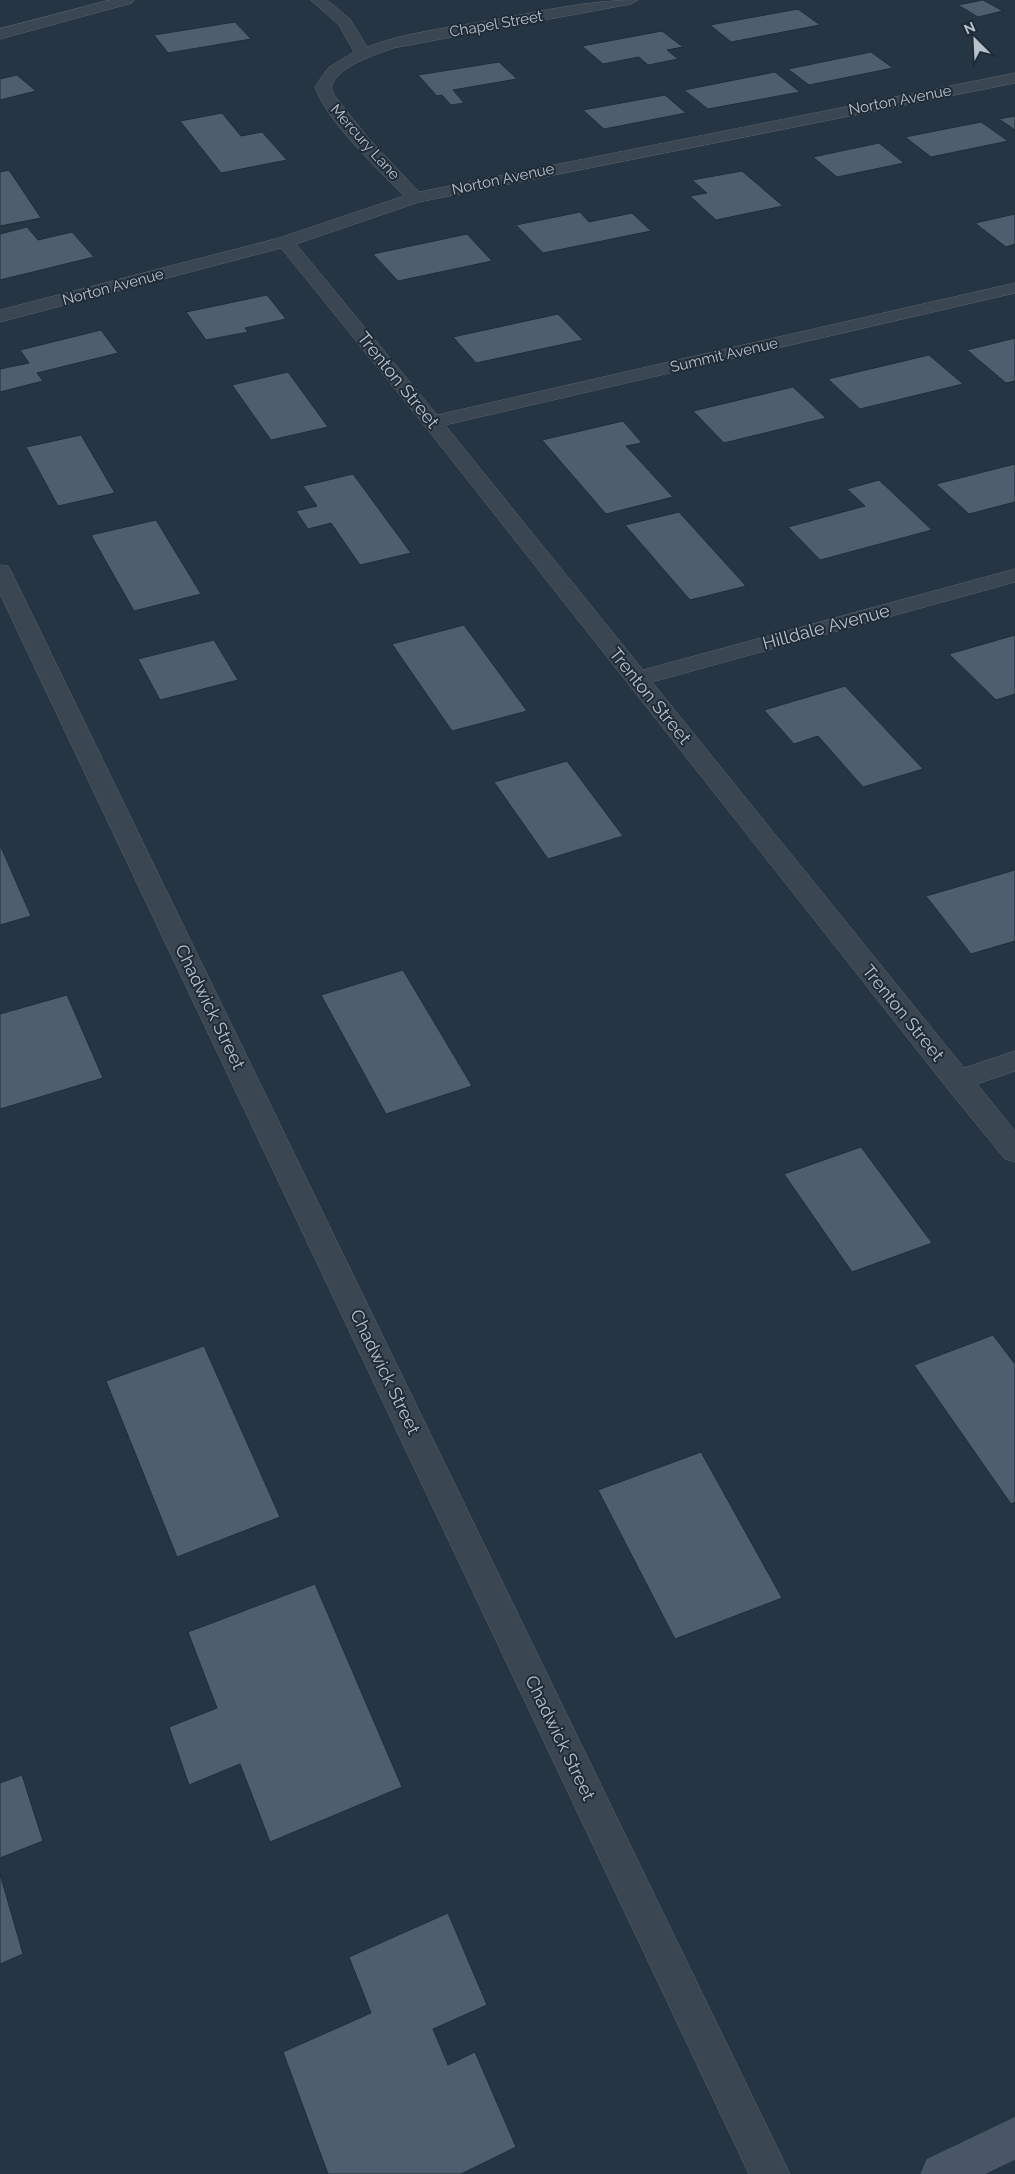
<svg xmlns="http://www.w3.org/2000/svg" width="1015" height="2174" font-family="Raleway,sans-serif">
	<rect width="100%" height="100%" fill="#263543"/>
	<g fill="#4f5e6e" stroke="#212d39">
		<path d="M983,0L1003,11L978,17L958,5Z"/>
		<path d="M798,9L820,25L731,42L710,25Z"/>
		<path d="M235,22L251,39L168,53L154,35Z"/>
		<path d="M662,31L683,47L667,50L678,59L648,65L639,57L603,64L582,46Z"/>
		<path d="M871,52L893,68L809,85L788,69Z"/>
		<path d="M499,62L517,79L453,90L464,103L451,105L442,95L437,96L418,75Z"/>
		<path d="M775,72L800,92L708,109L684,90Z"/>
		<path d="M17,75L36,91L0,100V79Z"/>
		<path d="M665,95L686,113L604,129L583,110Z"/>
		<path d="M222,113L241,136L262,132L287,160L221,173L180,121Z"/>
		<path d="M1015,116V130L999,119Z"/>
		<path d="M981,122L1008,141L931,157L905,137Z"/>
		<path d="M879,143L904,163L837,177L813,157Z"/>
		<path d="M9,170L41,218L0,226V172Z"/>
		<path d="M742,171L783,206L716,220L690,196L707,193L692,180Z"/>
		<path d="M580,212L589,222L632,213L651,231L543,253L516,225Z"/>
		<path d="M1015,214V244L1006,247L975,223Z"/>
		<path d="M27,227L38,240L72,232L94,257L0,280V234Z"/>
		<path d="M467,234L492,261L398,281L373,254Z"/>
		<path d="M267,295L286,319L245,328L248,332L206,340L186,312Z"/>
		<path d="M558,314L583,340L476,363L453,337Z"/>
		<path d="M101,330L118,353L37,373L43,381L0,392V369L29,363L20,350Z"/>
		<path d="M1015,338V381L1006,383L967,350Z"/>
		<path d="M929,355L963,384L860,409L828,379Z"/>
		<path d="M288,372L328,427L271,440L232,385Z"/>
		<path d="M793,387L826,418L724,443L693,411Z"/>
		<path d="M623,421L642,443L626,446L673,497L606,514L542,440Z"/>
		<path d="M81,435L115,493L58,506L26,447Z"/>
		<path d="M1015,464V502L969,514L936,484Z"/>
		<path d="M353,474L411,553L360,565L331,523L308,529L296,511L317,506L303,486Z"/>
		<path d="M879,480L932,530L820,560L788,527L865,506L847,489Z"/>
		<path d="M679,512L746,586L690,600L625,525Z"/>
		<path d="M156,520L201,594L134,611L91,535Z"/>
		<path d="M464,625L527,711L452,731L392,644Z"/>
		<path d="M1015,635V694L996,700L949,654Z"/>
		<path d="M214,640L238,680L160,700L138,659Z"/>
		<path d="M845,686L923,769L863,787L818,736L794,744L764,710Z"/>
		<path d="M567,761L623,836L548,859L494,782Z"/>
		<path d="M0,845L31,916L0,925Z"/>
		<path d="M1015,870V941L971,954L926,896Z"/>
		<path d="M403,970L472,1086L386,1114L321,995Z"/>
		<path d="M67,995L103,1078L0,1109V1014Z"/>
		<path d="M861,1147L932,1243L852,1272L784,1174Z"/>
		<path d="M993,1335L1015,1364V1502L1011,1504L914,1365Z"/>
		<path d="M204,1346L280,1517L177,1557L106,1381Z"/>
		<path d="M701,1452L782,1598L675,1639L598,1490Z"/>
		<path d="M315,1584L402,1787L270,1842L240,1764L189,1785L169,1727L217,1708L188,1632Z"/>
		<path d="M22,1775L43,1841L0,1858V1783Z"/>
		<path d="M0,1874L23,1954L0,1964Z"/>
		<path d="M448,1913L487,2005L433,2029L448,2065L475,2052L516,2147L461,2174H328L283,2052L371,2013L349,1957Z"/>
	</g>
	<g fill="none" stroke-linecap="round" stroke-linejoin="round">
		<defs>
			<g id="street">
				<path d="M110,0H134L132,3L0,39V29Z"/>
				<path d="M311,0H327L350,19L367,47C407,32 452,27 494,20C542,11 590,0 638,0L631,4L393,48C373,56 339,65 331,87L334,95L369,139L419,192L1015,73V83L419,202L296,244L437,415L1015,283V293L445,425L643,670L1015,569V582L652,682L964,1068L1015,1051V1071L977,1084L1015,1131V1162L1005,1159L947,1088L425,426L281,248L0,322V310L279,238L404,196C378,169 327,122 315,87L328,68L354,52L339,25Z"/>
				<path d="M0,565L8,566L11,571L790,2174H749L0,594Z"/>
			</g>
			<path id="secondary" d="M1015,2118V2159L984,2174H921L927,2160Z"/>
		</defs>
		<use href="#street" stroke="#58646f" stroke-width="1"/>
		<use href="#secondary" stroke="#58646f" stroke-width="1"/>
		<use href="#street" fill="#3a4652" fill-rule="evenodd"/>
		<use href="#secondary" fill="#485665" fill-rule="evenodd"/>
	</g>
	<g text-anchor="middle" stroke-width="4" stroke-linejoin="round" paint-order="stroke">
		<g font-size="15" fill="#b7c1cc" stroke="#1f2b37">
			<text transform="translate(496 24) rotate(-10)" y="5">Chapel Street</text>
			<text transform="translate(900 100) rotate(-11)" y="5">Norton Avenue</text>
			<text transform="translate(365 142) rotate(48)" y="5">Mercury Lane</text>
			<text transform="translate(503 179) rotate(-12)" y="5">Norton Avenue</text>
			<text transform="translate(113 287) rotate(-15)" y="5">Norton Avenue</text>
			<text transform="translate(724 355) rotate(-13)" y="5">Summit Avenue</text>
		</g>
		<g font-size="18" fill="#b7c1cc" stroke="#1f2b37">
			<text transform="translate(398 380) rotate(51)" y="6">Trenton Street</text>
			<text transform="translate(826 627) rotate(-15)" y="6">Hilldale Avenue</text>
			<text transform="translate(650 696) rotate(51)" y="6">Trenton Street</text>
			<text transform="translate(210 1007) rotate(64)" y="6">Chadwick Street</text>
			<text transform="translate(903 1013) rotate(51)" y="6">Trenton Street</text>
			<text transform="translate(385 1372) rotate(64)" y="6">Chadwick Street</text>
			<text transform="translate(560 1738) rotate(64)" y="6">Chadwick Street</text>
		</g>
	</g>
	<g transform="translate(975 40) rotate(336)" stroke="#1f2b37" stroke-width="4" paint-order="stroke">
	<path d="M0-4L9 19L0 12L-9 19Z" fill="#b7c1cc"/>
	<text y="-8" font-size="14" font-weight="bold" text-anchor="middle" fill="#b7c1cc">N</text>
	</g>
</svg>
